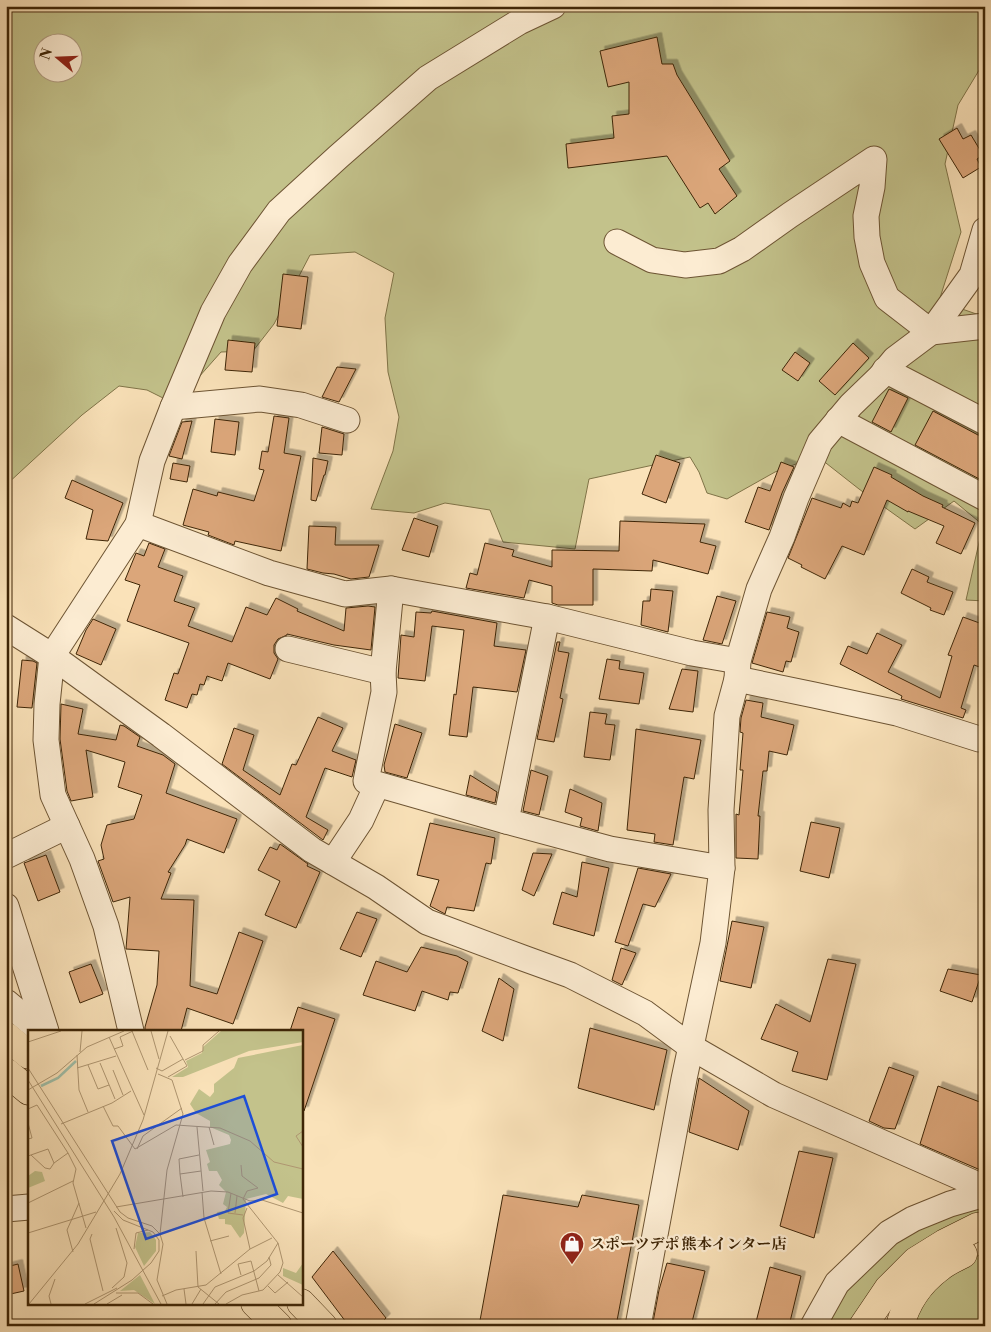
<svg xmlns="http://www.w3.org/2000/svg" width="991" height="1332" font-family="'Libre Bodoni','Noto Serif JP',serif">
	<defs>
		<filter id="shadow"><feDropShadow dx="4.5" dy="-4.5" stdDeviation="0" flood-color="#0004"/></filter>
	</defs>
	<rect width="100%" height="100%" fill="#fae2b9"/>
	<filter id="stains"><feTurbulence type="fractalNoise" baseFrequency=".004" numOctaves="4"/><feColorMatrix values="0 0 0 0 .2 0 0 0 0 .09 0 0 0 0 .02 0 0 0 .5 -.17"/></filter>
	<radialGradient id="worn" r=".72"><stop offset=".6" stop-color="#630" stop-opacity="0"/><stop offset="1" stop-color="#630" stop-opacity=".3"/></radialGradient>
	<g fill="#c3c28b" stroke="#807448" fill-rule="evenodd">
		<path d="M6,6H985V64L981,67L958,105L945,164L961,232L939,301L985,317V601L966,600L983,525L954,501L915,529L859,489L817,456L775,472L727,499L707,493L699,472L690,457L589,479L575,549L503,542L490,510L445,503L414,513L371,509L393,451L399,417L388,372L385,318L394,273L355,252L310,255L274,324L253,351L221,352L175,404L147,390L119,386L82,415L6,485ZM42,42H72V72H42Z"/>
		<path d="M985,1201V1214L850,1326H826L850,1286L895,1238Z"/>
		<path d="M985,1253V1326H910L941,1277L981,1254Z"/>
	</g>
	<g fill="#dba67a" stroke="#3e2506" filter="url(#shadow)">
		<path d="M657,37L662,64H673L677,75L730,161L719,169L737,196L715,214L708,203L700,208L667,156L568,168L566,144L614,138L612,116L629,114V82L608,87L600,51Z"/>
		<path d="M957,128L963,139L971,135L983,155L977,159L981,167L963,178L939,139Z"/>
		<path d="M283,274L308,277L301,329L277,326Z"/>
		<path d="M228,340L255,343L252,372L225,370Z"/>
		<path d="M853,343L869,358L835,395L819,381Z"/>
		<path d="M795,352L810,363L798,381L782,370Z"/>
		<path d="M337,367L356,369L339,402L322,397Z"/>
		<path d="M889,389L908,398L891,432L872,422Z"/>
		<path d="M933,411L978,435L985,436V482L915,445Z"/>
		<path d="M274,416L289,418L284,453L301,456L281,551L235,541L234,545L208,535L209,532L183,525L193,489L217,496L218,492L254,501L264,470L259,469L262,451L268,452Z"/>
		<path d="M215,419L239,422L235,455L211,452Z"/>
		<path d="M192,421L182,459L169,456L182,422Z"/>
		<path d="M322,427L344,434L342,455L319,453Z"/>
		<path d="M656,455L680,463L666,503L642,494Z"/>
		<path d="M313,458L328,461L325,475H324L316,501L311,500Z"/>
		<path d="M781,462L794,467L782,493L769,530L745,522L758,487L770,491Z"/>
		<path d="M173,463L190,466L187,482L170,479Z"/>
		<path d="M874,467L892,475L891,477L923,496L943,505L942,507L975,523L961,554L936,543L944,526L908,511V512L887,500L864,555L842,546L825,579L801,567L802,565L788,558L812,498L841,508L843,503L850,507L852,501L858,503Z"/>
		<path d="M72,480L123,503L108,541L86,539L93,510L65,498Z"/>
		<path d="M414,518L438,526L429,557L402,550Z"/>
		<path d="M620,521L705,524L700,542L716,546L708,574L653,560L652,571L593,569V605H558L552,603V586L529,580L524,598L466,588L470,573L477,575L485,543L514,550L512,556L552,567V550L619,551Z"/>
		<path d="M309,526L336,527L335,545H379L369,577L351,579L334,574L323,573L307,569Z"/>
		<path d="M149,543L165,549L158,567L183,576L174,601L195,608L188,626L232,642L246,607L267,615L276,598L298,609L297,611L344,631L346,608L368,606L375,607L371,650L334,645L287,634V635L278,639L274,645V653L278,659L270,679L228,663L222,681L207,676L204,685L200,684L197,695L192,694L187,708L165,700L174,673L178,674L189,643L127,621L140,585L125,580L136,553L144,556Z"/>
		<path d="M912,569L929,577L927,582L953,592L944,615L930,610L931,608L901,593Z"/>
		<path d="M651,589L673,591L668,632L641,625L643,601H650Z"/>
		<path d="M717,596L736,601L722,644L703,640Z"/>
		<path d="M432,611L497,623L494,646L526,650L517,692L473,687L467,737L449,735L454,694L456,695L464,630L432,626L425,681L398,678L401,635L414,637L416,612L431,613Z"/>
		<path d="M767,612L790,617L787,628L799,632L791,662L786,661L783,672L752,663Z"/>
		<path d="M963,617L985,625V669L974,665L961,708L966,710L963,718L901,699L902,696L840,664L848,646L867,654L877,633L902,645L888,672L940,698L952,656L948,655Z"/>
		<path d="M93,619L116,629L101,665L76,654L86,630Z"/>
		<path d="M557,642H560L558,651L569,653L560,698L563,699L554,742L537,739Z"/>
		<path d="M607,659L620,661L619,669L644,673L639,704L599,699Z"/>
		<path d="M22,660L33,661L37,663L32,708L17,707Z"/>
		<path d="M682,669L698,671L693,712L669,709Z"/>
		<path d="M746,700L763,703L761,717L794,725L787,755L769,751L767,771H763L758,816H760L758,859L736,858V814L739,815L743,770H740L743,733L740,732L741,718Z"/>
		<path d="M61,704L83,709L78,734L116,740L120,725L124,726L140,737L137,746L163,755L175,764L166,793L237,819L224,853L187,839L185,845L168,872L171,873L161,899L194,900L190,986L217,994L239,932L263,941L233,1024L187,1008L181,1031H145V1027L157,985L159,951L126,949L130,897L113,902L98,861L104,859L101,845L107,825L134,819L142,795L118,787L125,762L86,750L93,797L71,801L67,791L60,739Z"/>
		<path d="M590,712L607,714L605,724L615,725L610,760L584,757Z"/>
		<path d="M318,717L343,728L332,751L356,760L352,777L325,768L306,817L328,830L323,840L222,764L234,728L254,735L243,770L280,795L292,764L296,765Z"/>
		<path d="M395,724L422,733L407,778L385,772L384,765Z"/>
		<path d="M636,729L701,740L694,779L684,777L673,845L654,842L655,834L627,830Z"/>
		<path d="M531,770L548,776L539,815L523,811Z"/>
		<path d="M470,775L497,792L495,803L466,795Z"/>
		<path d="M570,789L602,803L598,831L580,826L582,818L565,812Z"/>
		<path d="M811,822L840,828L829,878L800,871Z"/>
		<path d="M430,823L495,838L491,864L486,863L474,911L447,907L445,914L430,906L439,880L417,875Z"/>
		<path d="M280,844L308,864L307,866L320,872L296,928L265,915L280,881L258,870L270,847L277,850Z"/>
		<path d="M533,853L552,854L534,896L522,890Z"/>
		<path d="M46,855L60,892L38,901L24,863Z"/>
		<path d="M582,862L609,868L594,936L553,924L562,892L577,897Z"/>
		<path d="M638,868L671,874L655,907L643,904L628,946L615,942Z"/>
		<path d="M357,912L377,919L361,957L340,949Z"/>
		<path d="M732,921L764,927L751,988L720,981Z"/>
		<path d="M421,947L457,956L468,962L458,993L450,992L448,1000L422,991L415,1011L363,995L376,961L407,972Z"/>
		<path d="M621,948L636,953L622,985L612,980Z"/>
		<path d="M828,959L856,964L827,1080L792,1071L798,1052L761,1039L776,1004L810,1022Z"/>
		<path d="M91,964L103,994L80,1003L69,972Z"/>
		<path d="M948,969L981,975L972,1002L940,991Z"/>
		<path d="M499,978L514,989L503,1041L482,1031Z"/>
		<path d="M298,1007L335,1019L304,1111H301V1031H290Z"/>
		<path d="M590,1028L667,1050L654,1110L578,1088Z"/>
		<path d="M889,1067L914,1076L895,1129L884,1128L869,1121Z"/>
		<path d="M699,1078L749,1111L738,1150L689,1132Z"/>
		<path d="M938,1086L985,1104V1172L920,1144Z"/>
		<path d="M799,1151L833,1158L814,1238L780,1226Z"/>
		<path d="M503,1195L578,1207L582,1195L639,1205L616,1326H479Z"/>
		<path d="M333,1251L386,1318L378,1326H349L312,1277Z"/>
		<path d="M667,1263L705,1271L691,1326H666L653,1322L659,1290Z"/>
		<path d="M18,1264L24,1291L6,1295V1267Z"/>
		<path d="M770,1267L801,1276L789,1326H755Z"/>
	</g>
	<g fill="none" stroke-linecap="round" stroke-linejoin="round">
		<defs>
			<g id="minor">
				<path d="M617,242L652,260L685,265L719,261L742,249L790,215L874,159L872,187L866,216L867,237L872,263L887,298L931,332L985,326"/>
				<path d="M885,370L985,422"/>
				<path d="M173,407L260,399L301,405L347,420"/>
				<path d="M838,420L985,498"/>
				<path d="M138,524L269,573L345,594L391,589L547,617L692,653L738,661"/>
				<path d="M391,589L383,672L384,692L366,781L506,821"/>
				<path d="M547,617L506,821L610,849L722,868"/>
				<path d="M6,627L52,656L161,735L312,850L376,887L427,922L523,958L570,975L645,1013L691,1047L774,1095L985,1188"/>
				<path d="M288,649L383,672"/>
				<path d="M737,679L814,695L897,713L979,739H985"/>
				<path d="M6,856L67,826"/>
				<path d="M333,862L361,820L377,785"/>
				<path d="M6,906L46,1031"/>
				<path d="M6,1002L41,1031"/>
				<path d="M131,1031L106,926L82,859L53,795L46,740L47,704L52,656L138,524L152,461L173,407L213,312L240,264L279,211L338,157L428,78L519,22L553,6"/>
				<path d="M6,1209L29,1207"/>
				<path d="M638,1326L684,1079L713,943L722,868L721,810L727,716L737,679L738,661L759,589L782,537L796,498L820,442L851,405L880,377L895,359L931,332L972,275L985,230"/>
				<path d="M813,1326L837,1283L889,1233L913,1219L950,1204L985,1194"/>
			</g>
			<g id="highway">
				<path d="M6,1036L29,1055"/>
				<path d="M6,1072L29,1091"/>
				<path d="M255,1303L278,1326"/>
				<path d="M301,1303L323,1326"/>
				<path d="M863,1326L888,1289L916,1261L945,1243L977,1227L985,1226"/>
				<path d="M900,1326C906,1303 919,1283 939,1268C946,1262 955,1258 963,1254"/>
			</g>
		</defs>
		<use href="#minor" stroke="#6d5433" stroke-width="27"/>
		<use href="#highway" stroke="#3e2506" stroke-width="29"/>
		<use href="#minor" stroke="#fcecd2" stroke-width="25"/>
		<use href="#highway" stroke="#fae2b9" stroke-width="28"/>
	</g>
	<defs>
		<symbol id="shop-pin" viewBox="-11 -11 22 30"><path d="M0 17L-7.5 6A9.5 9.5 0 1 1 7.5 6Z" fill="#8f2418" stroke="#fcecd2"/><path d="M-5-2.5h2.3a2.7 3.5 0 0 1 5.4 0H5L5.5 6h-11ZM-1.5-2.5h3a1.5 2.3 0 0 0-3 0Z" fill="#fff"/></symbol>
	</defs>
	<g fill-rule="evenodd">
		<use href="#shop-pin" x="558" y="1230" width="28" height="38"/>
	</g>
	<g text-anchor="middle" stroke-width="4.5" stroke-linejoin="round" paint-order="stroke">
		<g font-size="15" font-weight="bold" fill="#3e2506" stroke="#fcecd2" text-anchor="start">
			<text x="590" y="1249">スポーツデポ 熊本インター店</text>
		</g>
	</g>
	<g transform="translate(28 1030)">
		<rect width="275" height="275" fill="#fae2b9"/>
		<path d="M193,1H275V12L221,21L155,47H144L160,37L158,31L174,23L175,17ZM275,15V169L260,166L255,173L238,164L218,169L216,203L212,208L203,195L197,194V189H191L189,182L197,181L199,177L195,174L198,162L191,155L194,150L189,141H181L179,134L182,132L178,120L202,114L203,110L201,105L182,97V91L168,83L162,74L171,59L182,67L186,62V54L206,38L210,28ZM7,141L14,142L17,151L0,158V146ZM122,202L128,210V221L116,236L107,217L110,203ZM275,233V255L255,246V238L268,243ZM112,245L127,274L106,260L92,261Z" fill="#c3c28b"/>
		<path fill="none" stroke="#9fbfa9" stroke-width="2.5" d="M13,56L30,48L48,31"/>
		<path fill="none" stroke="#af9671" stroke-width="1" d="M104,1L120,40M123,1L131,29M81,7L116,85M0,12L33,1M86,19L95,16L92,7L105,1M52,22L54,1M49,25L51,60L60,82M157,30L175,21V15L191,1M72,33L87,69M60,35L70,59L81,55M0,38L92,182L100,188L124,196L132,204L135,214L129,250L139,274M49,38L88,26M128,38L134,41L155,29M85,40L95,65M130,44L144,50L155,84L139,140L132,204M140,47L159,36L142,6M0,50L86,187L133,274M0,60L29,43L59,17L96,1M75,76L85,96H90L107,119L148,95L192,98L222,111L246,132L275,139M0,79L9,75L40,123M0,93L4,108L0,109M33,94L84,73L103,61M169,97L175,161M181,97L186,115M275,101L268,106L275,117M109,119L115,106L154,78M3,125L17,138L22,139L26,133M0,126L20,119L26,133L40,123L48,139L45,153L58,198M213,135L214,146L230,158L219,161L215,169M152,144L151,129L171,125M174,162L176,188L193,244M203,163L200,183L215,185M155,167L152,144L173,141M0,173L45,151M88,177L183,161L200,162L222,171L234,170L275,183M219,178L215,188L222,219M207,183L209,166M0,203L68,182M64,204L62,209L75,261M182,211L201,206M106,219L108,203L120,200M168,221L170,257L191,274M45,222L39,200L51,173M213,245L210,234L223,231L231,261M250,245L275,267M240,256L247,263L260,252M84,258L96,247L99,233L88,198M156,259L158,274M88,263H110L125,274M134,266L148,260L178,255L222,219L244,208M1,274L50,214L92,144L115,90L140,1M23,274L21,266L27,249M57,274L89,258M66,274L104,250L123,233L131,221V210L125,202L95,190L86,181M79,274L94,265M164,274L173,259M175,274L187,257L226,241L239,231L250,213M187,274L198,262L231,248L243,235L241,227M198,274L214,265L235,260L252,242L255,233L250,213L215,169"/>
		<path fill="#1d4ed8" fill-opacity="0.15" stroke="#1d4ed8" stroke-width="2.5" d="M216,66L249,164L118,209L84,111Z"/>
		<rect width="275" height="275" fill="none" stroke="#3e2506" stroke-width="2.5"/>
	</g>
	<rect width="991" height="1332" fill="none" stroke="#fae2b9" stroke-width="25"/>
	<rect x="8" y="8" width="976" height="1317" fill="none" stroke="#3e2506" stroke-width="2.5"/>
	<rect x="12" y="12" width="966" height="1307" fill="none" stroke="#3e2506"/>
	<g transform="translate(58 58) rotate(289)"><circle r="24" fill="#fcecd2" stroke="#b09c80"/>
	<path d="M0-4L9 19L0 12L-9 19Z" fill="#8f2418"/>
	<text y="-8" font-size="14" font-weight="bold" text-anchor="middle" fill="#3e2506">N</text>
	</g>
	<rect width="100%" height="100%" filter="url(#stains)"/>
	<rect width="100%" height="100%" fill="url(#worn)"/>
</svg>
